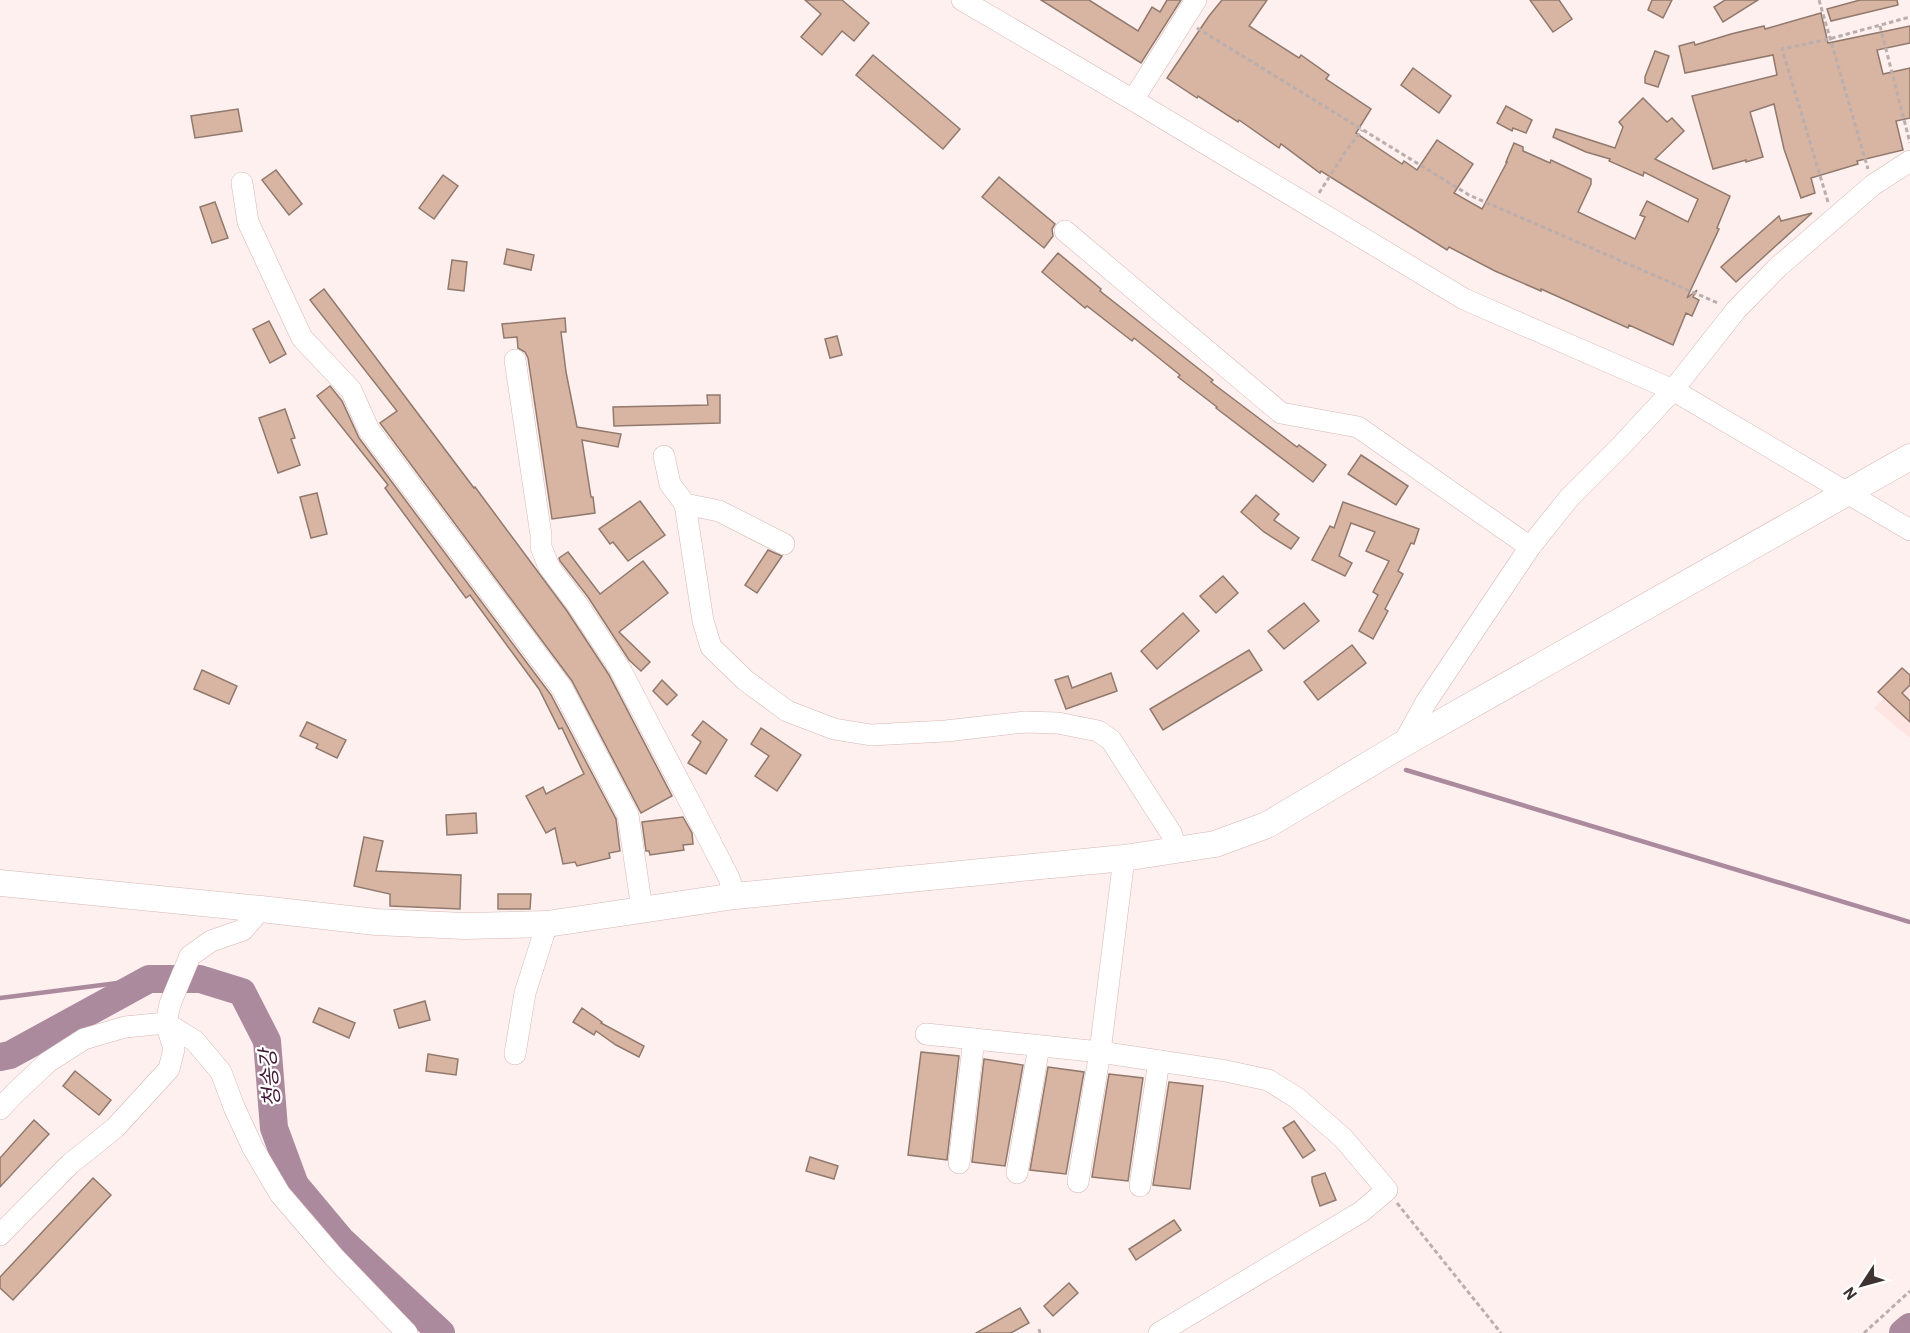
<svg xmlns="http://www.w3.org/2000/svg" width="1910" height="1333" font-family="Barlow,'Noto Sans KR',sans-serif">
	<rect width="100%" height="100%" fill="#fdf0ee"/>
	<path fill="#fee5e2" d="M1910,674V738L1874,708Z"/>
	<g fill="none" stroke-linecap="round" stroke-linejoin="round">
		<g stroke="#ab8a9e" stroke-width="4.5">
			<path d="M1406,770L1910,922"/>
			<path d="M0,998L149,979"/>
		</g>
		<g stroke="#ab8a9e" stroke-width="28">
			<path d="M0,1057L10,1055L149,979H200L242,992L267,1041L274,1128L295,1185L341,1240L441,1333"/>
			<path d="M1903,1333L1910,1327"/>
		</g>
	</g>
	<g fill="#d8b4a3" stroke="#91796d" stroke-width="1.5">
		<path d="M805,0H842L869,23L854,41L842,31L822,55L801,37L821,14Z"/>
		<path d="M1041,0H1089L1138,31L1152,7L1160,12L1167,0H1181L1141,63Z"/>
		<path d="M1222,0H1267L1249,26L1299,58L1301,55L1329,75L1326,79L1371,109L1356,133L1402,164L1404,161L1417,170L1437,140L1473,164L1454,193L1482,209L1507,162H1506L1514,143L1523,147V151L1550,163L1551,160L1591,179V184L1578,212L1635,239L1645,217L1640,215L1647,201L1688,222L1698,199L1644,172L1643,176L1609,161L1610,159L1586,152L1553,137L1556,129L1615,148L1623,127L1619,122L1643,98L1667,122L1672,118L1684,131L1655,159L1730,196L1717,228L1719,229L1687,298L1697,290L1693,297L1699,300L1692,316L1686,313L1673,345L1629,325L1628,328L1541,289V291L1495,271L1449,247L1447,250L1321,171L1320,173L1281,144L1279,148L1239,120L1238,122L1198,96L1197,98L1167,78L1209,16Z"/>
		<path d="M1530,0H1559L1572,19L1553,32Z"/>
		<path d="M1652,0H1672L1663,18L1648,10Z"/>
		<path d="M1725,0H1758L1723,22L1714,7Z"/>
		<path d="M1860,0H1897L1898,5L1831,21L1827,9Z"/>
		<path d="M1821,13L1828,43L1910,26V43L1877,50L1883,74L1910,68V118L1896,121L1903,150L1857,161L1858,164L1811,178L1815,193L1801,198L1784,149L1774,104L1750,112L1763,157L1746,162V160L1713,169L1692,96L1777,75L1773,55L1685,73L1679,46L1694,42L1695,45L1731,34L1764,26L1765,29Z"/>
		<path d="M1655,51L1669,56L1658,87L1645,83V77Z"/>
		<path d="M873,55L960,129L943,149L856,75Z"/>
		<path d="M1413,68L1451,96L1439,113L1401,85Z"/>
		<path d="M1506,106L1532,120L1526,133L1513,128L1512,131L1497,123Z"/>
		<path d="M238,109L242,131L195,138L191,116Z"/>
		<path d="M276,170L302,204L289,215L262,180Z"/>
		<path d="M443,175L458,186L434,219L419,208Z"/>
		<path d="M999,177L1055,224L1052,229L1053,236L1044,248L982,197Z"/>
		<path d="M215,202L228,238L212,243L200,207Z"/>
		<path d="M1812,213L1736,282L1721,267L1779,216L1781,221Z"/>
		<path d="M507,249L534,255L531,270L504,264Z"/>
		<path d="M1058,253L1101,289L1100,291L1213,380L1211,382L1297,447L1299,445L1326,465L1313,482L1216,408L1217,407L1178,377L1180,375L1134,338L1132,341L1087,306L1085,308L1042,272Z"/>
		<path d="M452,260L467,262L464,291L448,289Z"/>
		<path d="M324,289L474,488L475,487L567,611L609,675L672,796L641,813L572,681L380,423L397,411L310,300Z"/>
		<path d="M565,318L566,332H561L566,372L577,427L621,434L618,447L582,440L591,497H593L595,513L552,519L528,358L525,352L518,348L517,337L504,338L502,324Z"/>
		<path d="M269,321L286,354L270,363L253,329Z"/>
		<path d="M837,336L842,355L830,358L825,339Z"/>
		<path d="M330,386L342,401L359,438L551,695L616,819L620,851L609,853L610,858L577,866L575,862L563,864L555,828L546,833L526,796L543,787L546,794L584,774L562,728L559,729L539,689L470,595L466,598L385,488L388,485L317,396Z"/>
		<path d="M707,395H720V423L614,426L613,407L708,405Z"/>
		<path d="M285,409L295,438L291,439L300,465L278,473L259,418Z"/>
		<path d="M1361,455L1408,486L1396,505L1348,474Z"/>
		<path d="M317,493L327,534L311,538L300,497Z"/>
		<path d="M1256,495L1279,514L1274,520L1299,538L1291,549L1264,532L1241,512Z"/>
		<path d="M640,501L665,535L628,561L613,542L610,544L599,529Z"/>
		<path d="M1343,502L1419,529L1414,544L1411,543L1398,571L1403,574L1385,609L1388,611L1373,639L1359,631L1378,595L1373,592L1389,561L1366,551L1375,532L1351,523L1339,556L1352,563L1345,576L1312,560L1330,526L1334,528Z"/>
		<path d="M768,550L782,556L757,593L745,585Z"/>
		<path d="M568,552L600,594L643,561L668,593L619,632L650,662L641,671L629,660L588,597L560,561L559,558Z"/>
		<path d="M1223,576L1238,593L1216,613L1200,596Z"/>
		<path d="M1304,603L1319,621L1284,649L1268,631Z"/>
		<path d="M1183,613L1199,631L1157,669L1141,651Z"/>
		<path d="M1352,645L1366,663L1318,700L1304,682Z"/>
		<path d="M1249,650L1262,670L1163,730L1150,709Z"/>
		<path d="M1902,668L1910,675V685L1902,693L1910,701V722L1878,692Z"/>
		<path d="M202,670L237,686L229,704L194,689Z"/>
		<path d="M1111,673L1117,691L1066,709L1055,680L1068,676L1072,688Z"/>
		<path d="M662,680L677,695L667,705L653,691Z"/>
		<path d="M703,721L727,740L706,774L688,763L701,742L692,735Z"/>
		<path d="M307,722L346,740L337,758L316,748L318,744L300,736Z"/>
		<path d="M761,728L801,755L777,791L755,776L769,756L751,744Z"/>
		<path d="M476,813L477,833L447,835L446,815Z"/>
		<path d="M683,817L692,833L693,844L683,845L684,850L650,855L649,851H646L642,822Z"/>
		<path d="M364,837L383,841L376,871L461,875L460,909L390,906V894L354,886Z"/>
		<path d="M498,894H531L530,909H498Z"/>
		<path d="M425,1001L430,1020L399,1028L394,1010Z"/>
		<path d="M319,1008L355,1023L349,1038L313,1022Z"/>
		<path d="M582,1008L602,1022L601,1023L644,1046L639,1057L616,1045L596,1031L594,1035L573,1022Z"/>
		<path d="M921,1052L959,1056L947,1160L908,1155Z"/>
		<path d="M428,1054L458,1059L456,1075L426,1071Z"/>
		<path d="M984,1059L1023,1065L1005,1166L972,1162Z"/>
		<path d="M1048,1067L1084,1072L1066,1174L1030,1170Z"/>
		<path d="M75,1071L111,1100L99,1115L63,1086Z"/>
		<path d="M1109,1074L1143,1078L1128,1181L1092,1177Z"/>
		<path d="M1169,1082L1203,1086L1190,1189L1153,1185Z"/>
		<path d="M34,1120L49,1134L0,1187V1158Z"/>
		<path d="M1294,1121L1315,1150L1303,1158L1283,1128Z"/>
		<path d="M810,1157L838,1166L834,1179L806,1171Z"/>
		<path d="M1325,1173L1336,1200L1320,1206L1312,1182V1177Z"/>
		<path d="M93,1178L111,1195L13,1300L0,1288V1277Z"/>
		<path d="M1174,1220L1181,1230L1136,1260L1129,1249Z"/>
		<path d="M1069,1283L1078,1293L1053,1316L1044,1306Z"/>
		<path d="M1020,1308L1029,1323L1011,1333H976Z"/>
	</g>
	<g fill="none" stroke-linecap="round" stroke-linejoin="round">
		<defs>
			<g id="minor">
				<path d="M962,0L1133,100L1464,299L1673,390L1910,530"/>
				<path d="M1133,100L1196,0"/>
				<path d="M242,183L248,222L302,338L351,390L369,430L562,688L628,815L642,909"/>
				<path d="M1065,231L1281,413L1358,427L1530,547"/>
				<path d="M515,360L541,535V547L549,567L577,604L620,669L694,810L729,878L735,896"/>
				<path d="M664,456L670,484L685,504L703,621L711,647L745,680L787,711L834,729L871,735L946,731L1025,722L1058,723L1098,731L1111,740L1171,833L1177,850"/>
				<path d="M685,504L719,511L784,544"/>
				<path d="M1403,744L1426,702L1530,547L1569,498L1621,446L1673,390L1736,310L1778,267L1873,185L1910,161"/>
				<path d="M926,1034L1100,1052L1226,1071L1268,1080L1297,1098L1343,1138L1387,1190L1361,1212L1159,1333"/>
				<path d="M515,1054L525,993L547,924"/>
				<path d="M0,1109L15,1093L48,1062L84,1039L125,1027L166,1023L195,1041L221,1072L234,1107L253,1148L280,1194L334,1257L407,1333"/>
				<path d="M959,1163L974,1039"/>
				<path d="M1017,1173L1039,1046"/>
				<path d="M1078,1182L1100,1052L1124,858"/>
				<path d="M1140,1186L1159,1061"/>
				<path d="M0,1235L70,1164L115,1128L169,1069L174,1049L166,1023L170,1004L190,956L211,941L243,930L261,909"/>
			</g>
			<path id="major" d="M0,883L261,909L376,922L464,926L547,924L735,896L1124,858L1215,844L1267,825L1403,744L1910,457"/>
		</defs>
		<use href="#minor" stroke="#d6b7b4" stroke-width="22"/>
		<use href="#major" stroke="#d6b7b4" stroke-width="27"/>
		<g stroke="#bbaeac" stroke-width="3" stroke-dasharray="4.5 3" stroke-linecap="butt">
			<path d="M1819,0L1868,169"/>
			<path d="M1880,26L1910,143"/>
			<path d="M1197,28L1469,195L1718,303"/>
			<path d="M1319,193L1346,151L1362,130"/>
			<path d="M1828,202L1782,49L1829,39L1910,17"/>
			<path d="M1397,1203L1501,1333"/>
			<path d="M1039,1329L1040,1333"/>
			<path d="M1864,1333L1910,1291"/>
		</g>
		<use href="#minor" stroke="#fff" stroke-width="21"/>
		<use href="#major" stroke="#fff" stroke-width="26"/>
	</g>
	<g text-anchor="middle" stroke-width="4.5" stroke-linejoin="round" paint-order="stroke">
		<g font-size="21" font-style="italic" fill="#451a38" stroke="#fff">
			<text transform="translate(270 1078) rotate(-95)" y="7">청송강</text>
		</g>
	</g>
	<g transform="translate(1862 1285) rotate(234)" stroke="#ffffff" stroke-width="4.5" paint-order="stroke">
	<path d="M0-4.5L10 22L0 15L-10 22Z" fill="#3f3331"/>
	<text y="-9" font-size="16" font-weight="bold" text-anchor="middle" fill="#3f3331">N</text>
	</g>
</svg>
